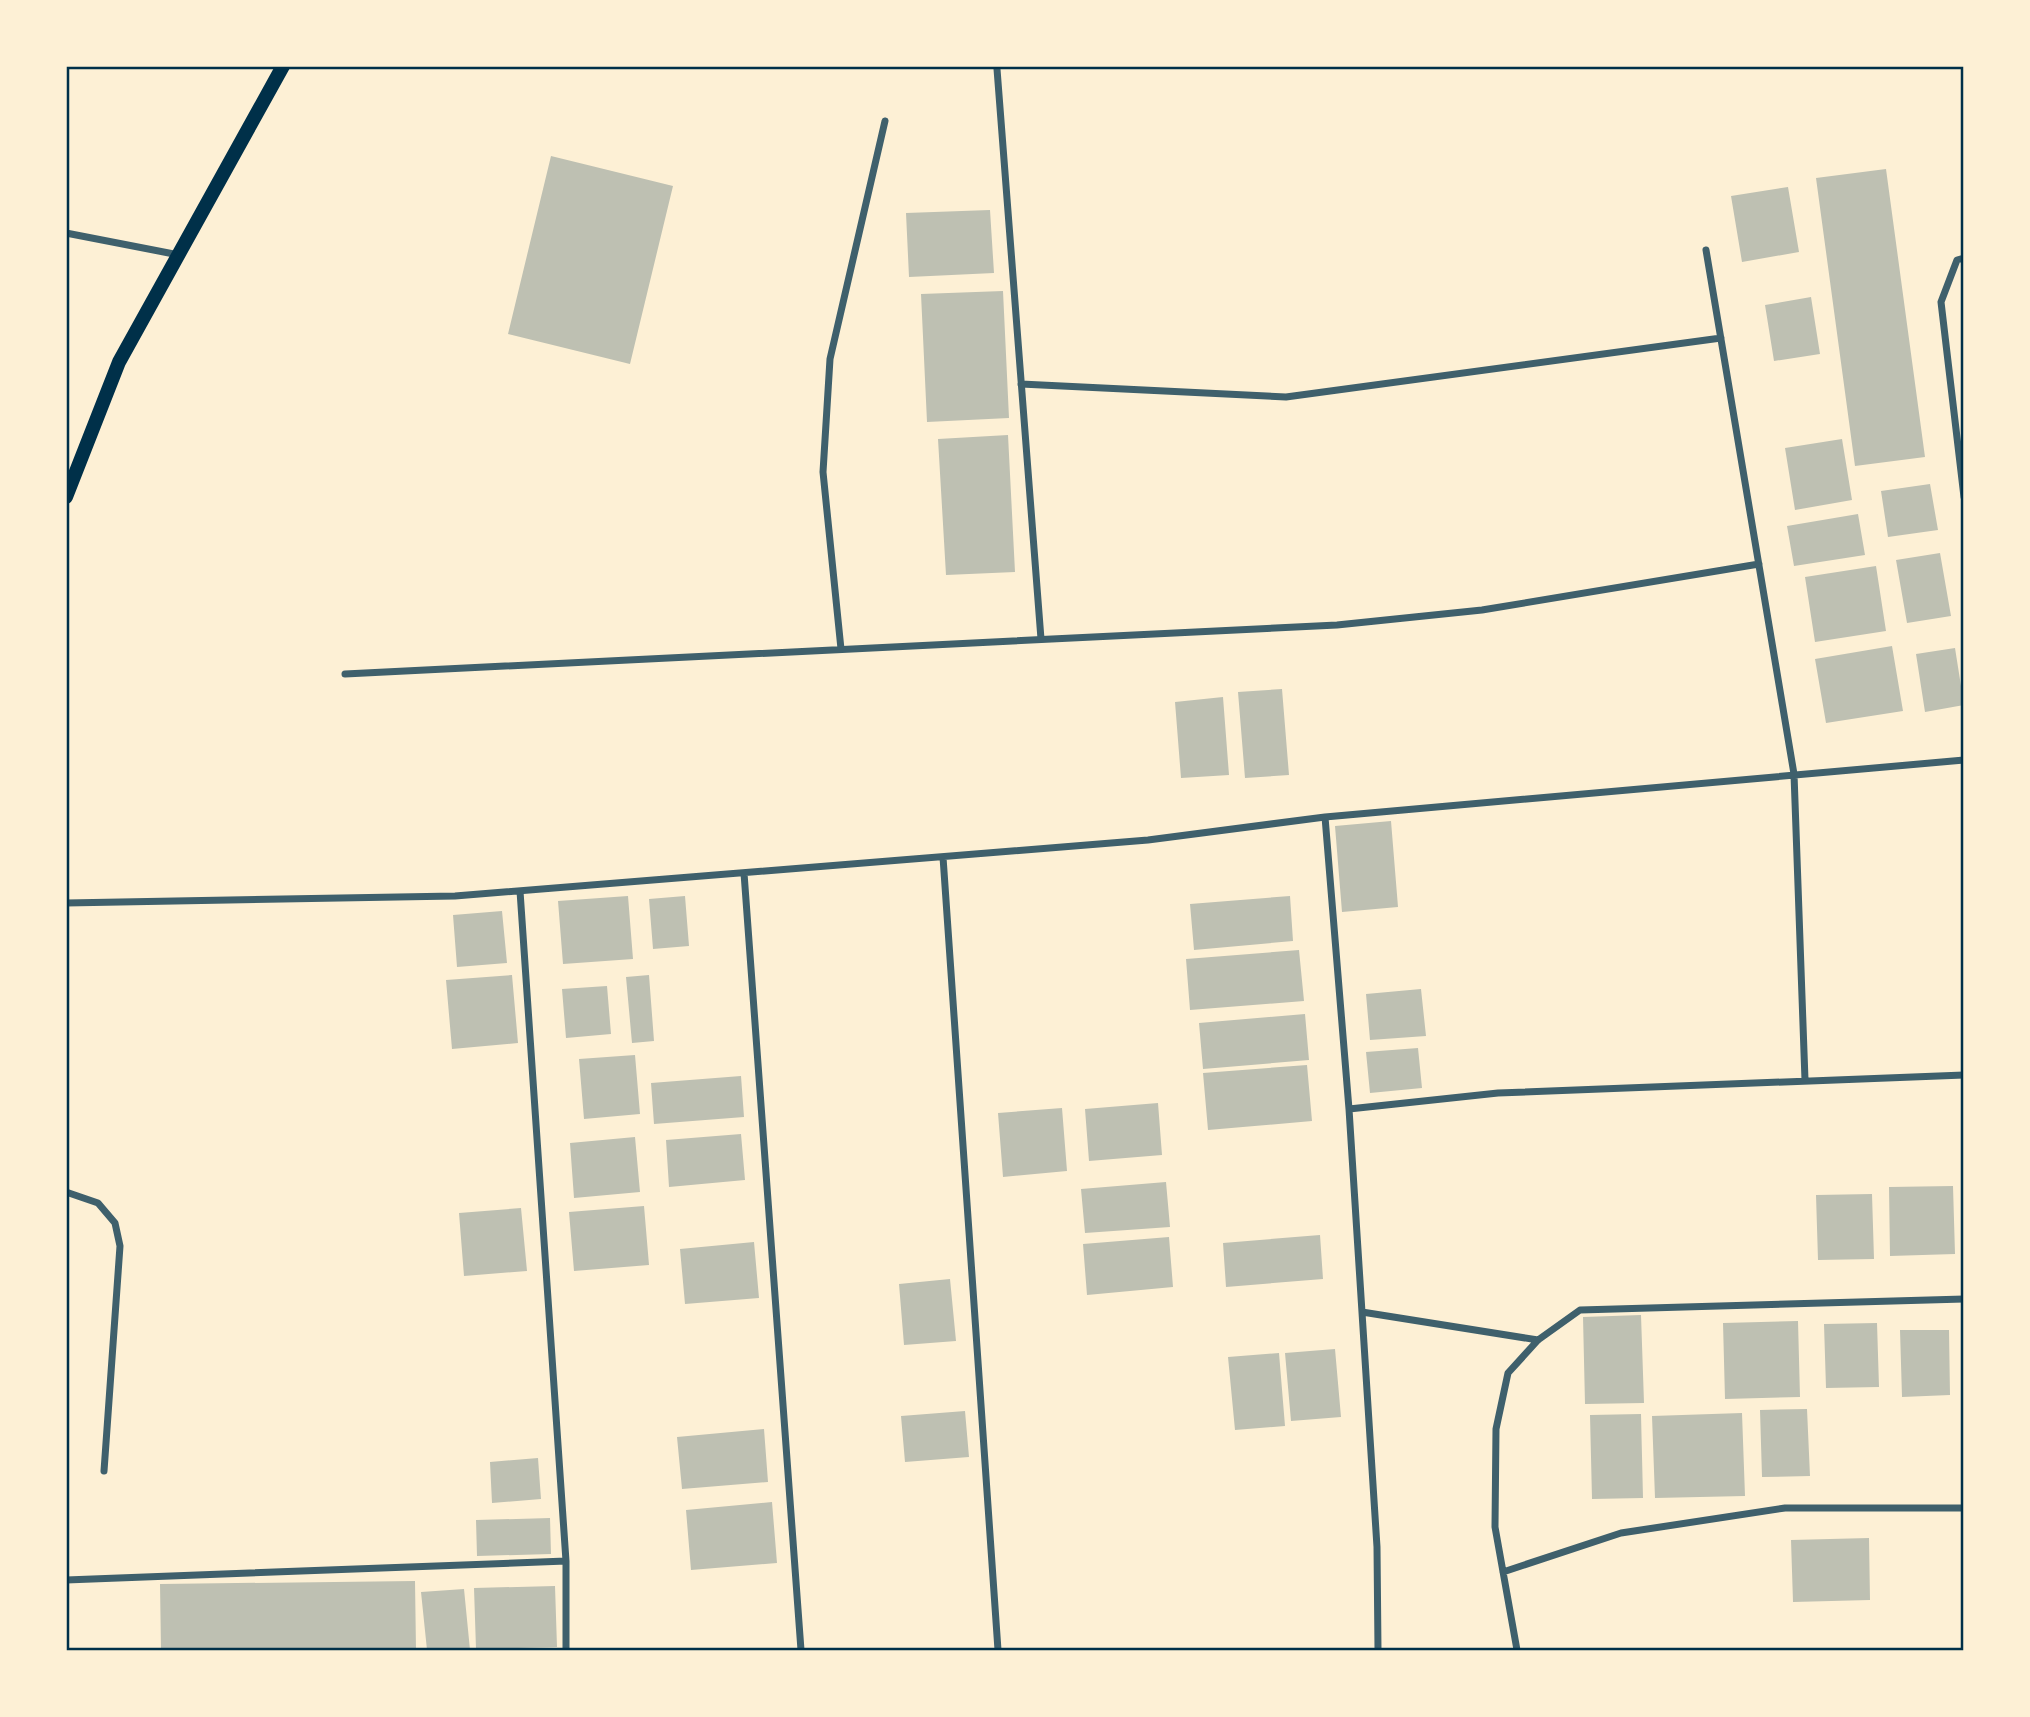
<svg xmlns="http://www.w3.org/2000/svg" width="2030" height="1717" viewBox="0 0 2030 1717" font-family="'Archivo Narrow',sans-serif">
	<style>
		.building { fill: #bec0b2 }
		.lines { fill: none; stroke-linecap: round; stroke-linejoin: round }
		.minor { stroke: #3f606c; stroke-width: 7 }
		.secondary { stroke: #003049; stroke-width: 14 }
		.neatline { fill: none; stroke: #003049; stroke-width: 2.5 }
	</style>
	<rect width="100%" height="100%" fill="#fdf0d5"/>
	<path class="building" d="M551 156 673 186 630 364 508 334Z
		M1886 169 1925 457 1855 466 1816 178Z
		M1788 187 1799 252 1742 262 1731 196Z
		M990 210 994 273 909 277 906 213Z
		M1003 291 1009 418 927 422 921 294Z
		M1811 297 1820 354 1774 361 1765 305Z
		M1008 435 1015 572 946 575 938 439Z
		M1842 439 1852 500 1795 510 1785 448Z
		M1930 484 1938 530 1888 537 1881 491Z
		M1858 514 1865 555 1794 566 1787 526Z
		M1940 553 1951 616 1907 623 1896 560Z
		M1876 566 1886 631 1815 642 1805 577Z
		M1892 646 1903 711 1826 723 1815 659Z
		M1955 648 1964 705 1925 712 1916 654Z
		M1282 689 1289 775 1245 778 1238 692Z
		M1223 697 1229 775 1181 778 1175 702Z
		M1391 821 1398 907 1342 912 1335 826Z
		M628 896 633 959 563 964 558 901Z
		M685 896 689 946 653 949 649 899Z
		M1290 896 1293 941 1194 950 1190 904Z
		M502 911 507 963 457 967 453 915Z
		M1299 950 1304 1001 1190 1010 1186 959Z
		M512 975 518 1043 452 1049 446 980Z
		M649 975 654 1041 632 1043 626 977Z
		M607 986 611 1034 566 1038 562 989Z
		M1421 989 1426 1036 1370 1040 1366 994Z
		M1305 1014 1309 1060 1203 1069 1199 1023Z
		M1418 1048 1422 1088 1370 1093 1366 1052Z
		M635 1055 640 1114 584 1119 579 1059Z
		M1307 1065 1312 1121 1208 1130 1203 1073Z
		M741 1076 744 1117 654 1124 651 1083Z
		M1158 1103 1162 1155 1089 1161 1085 1109Z
		M1062 1108 1067 1171 1003 1177 998 1113Z
		M741 1134 745 1180 669 1187 666 1140Z
		M635 1137 640 1192 574 1198 570 1143Z
		M1166 1182 1170 1227 1085 1233 1081 1189Z
		M1953 1186 1955 1254 1890 1256 1889 1187Z
		M1872 1194 1874 1259 1818 1260 1816 1195Z
		M644 1206 649 1265 574 1271 569 1212Z
		M521 1208 527 1271 464 1276 459 1213Z
		M1320 1235 1323 1279 1226 1287 1223 1243Z
		M1169 1237 1173 1287 1087 1295 1083 1244Z
		M754 1242 759 1298 685 1304 680 1249Z
		M950 1279 956 1341 904 1345 899 1284Z
		M1641 1315 1644 1403 1585 1404 1583 1317Z
		M1798 1321 1800 1397 1725 1399 1723 1323Z
		M1877 1323 1879 1387 1826 1388 1824 1324Z
		M1900 1330H1949L1950 1395 1902 1397Z
		M1335 1349 1341 1417 1291 1421 1285 1353Z
		M1279 1353 1285 1426 1235 1430 1228 1357Z
		M1807 1409 1810 1476 1762 1477 1760 1410Z
		M965 1411 969 1457 905 1462 901 1416Z
		M1742 1413 1745 1496 1655 1498 1652 1416Z
		M1641 1414 1643 1498 1592 1499 1590 1415Z
		M764 1429 768 1482 682 1489 677 1437Z
		M538 1458 541 1499 492 1503 490 1462Z
		M772 1502 777 1563 691 1570 686 1510Z
		M550 1518 551 1554 477 1556 476 1520Z
		M1869 1538 1870 1600 1793 1602 1791 1540Z
		M415 1581 416 1650H161L160 1584Z
		M555 1586 557 1647 476 1649 474 1588Z
		M464 1589 470 1650H427L421 1592Z"/>
	<g class="lines">
		<path class="minor" d="M997 69 1041 639
			M66 233 179 255
			M1706 250 1794 774 1805 1080
			M1964 258 1957 260 1941 302 1964 497
			M1021 384 1286 397 1721 338
			M841 649 823 472 830 359 885 121
			M345 674 1337 625 1482 610 1759 564
			M1325 817 1349 1109 1377 1547 1378 1650
			M943 857 998 1650
			M744 873 801 1650
			M520 891 566 1561V1650
			M66 903 455 896 1148 840 1325 817 1964 760
			M1349 1109 1498 1093 1964 1075
			M66 1192 98 1203 115 1223 120 1246 104 1471
			M1362 1312 1538 1340
			M1503 1572 1621 1533 1785 1508H1964
			M66 1580 566 1561
			M1517 1650 1495 1527 1496 1429 1508 1373 1538 1340 1580 1310 1964 1299"/>
		<path class="secondary" d="M66 497 119 362 283 66"/>
	</g>
	<rect width="2030" height="1717" fill="none" stroke="#fdf0d5" stroke-width="136"/>
	<rect x="68" y="68" width="1894" height="1581" class="neatline"/>
</svg>
